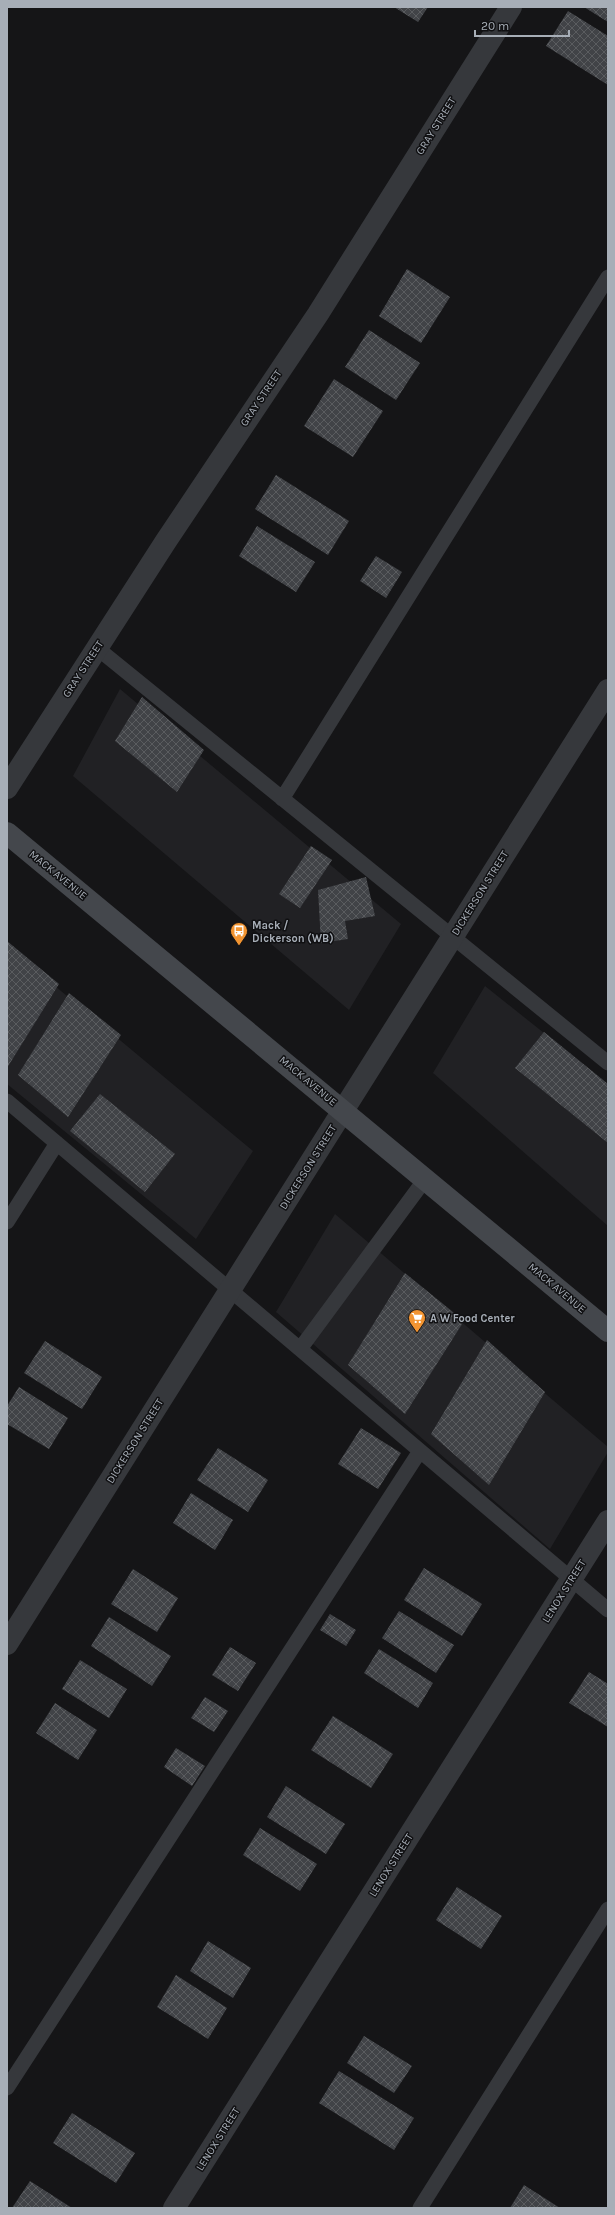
<svg xmlns="http://www.w3.org/2000/svg" width="615" height="2215" viewBox="0 0 615 2215" font-family="Karla,sans-serif">
	<style>
		.built { fill: #212124 }
		.building { fill: url(#building-cross-hatch) }
		.lines { fill: none; stroke-linecap: round; stroke-linejoin: round }
		.service { stroke: #36383c; stroke-width: 15 }
		.minor { stroke: #36383c; stroke-width: 22 }
		.secondary { stroke: #44474c; stroke-width: 22 }
		.labels { text-anchor: middle; dominant-baseline: central; stroke-width: 3; stroke-linejoin: round; paint-order: stroke }
		.street-label { font-size: 11px; fill: #a7aeb7; stroke: #101012 }
		.poi-label { font-size: 11px; font-weight: bold; fill: #a7aeb7; stroke: #101012; text-anchor: start }
	</style>
	<defs>
		<pattern id="building-cross-hatch" width="8" height="8" patternUnits="userSpaceOnUse"><rect width="8" height="8" fill="#414347"/><path d="M0 0l8 8M0 8l8-8" fill="none" stroke="#5a5c5f"/></pattern>
	</defs>
	<rect width="100%" height="100%" fill="#151517"/>
	<path class="built" d="M120 689 401 924 349 1010 73 776Z
		M7 946 253 1151 196 1239 7 1084Z
		M485 986 608 1084V1226L433 1073Z
		M335 1214 608 1447V1452L550 1549 276 1312Z"/>
	<path class="building" d="M394 7H428L418 22Z
		M584 7H608V22Z
		M568 11 608 36V85L546 46Z
		M407 269 450 297 421 343 379 316Z
		M369 330 420 363 396 400 345 367Z
		M334 379 383 411 353 457 304 426Z
		M276 475 349 521 328 555 255 509Z
		M257 526 315 562 296 592 239 556Z
		M376 556 402 572 386 598 360 581Z
		M142 697 204 750 177 792 115 741Z
		M311 846 332 860 300 908 279 894Z
		M366 877 375 916 345 921 348 939 321 943 318 890Z
		M7 941 59 984 7 1068Z
		M69 993 121 1035 68 1117 18 1075Z
		M544 1032 608 1084V1143L515 1068Z
		M100 1094 175 1154 145 1192 70 1131Z
		M405 1273 464 1321 405 1414 348 1365Z
		M487 1340 545 1392 489 1485 431 1434Z
		M45 1341 102 1377 82 1409 24 1373Z
		M19 1387 68 1418 49 1449 7 1424V1406Z
		M361 1428 401 1453 378 1489 338 1464Z
		M218 1448 268 1480 248 1512 197 1480Z
		M191 1493 233 1520 215 1550 173 1523Z
		M424 1568 482 1604 462 1636 404 1600Z
		M133 1569 178 1598 157 1632 111 1604Z
		M399 1611 454 1645 436 1673 382 1638Z
		M330 1614 356 1630 346 1646 320 1630Z
		M109 1617 171 1656 152 1686 91 1646Z
		M230 1647 256 1663 238 1691 212 1675Z
		M379 1649 433 1683 418 1708 364 1673Z
		M80 1660 127 1689 109 1718 62 1689Z
		M589 1672 608 1684V1727L569 1703Z
		M205 1697 228 1711 214 1732 191 1718Z
		M55 1703 97 1730 78 1760 36 1733Z
		M333 1716 393 1754 371 1788 311 1750Z
		M176 1748 205 1766 192 1786 164 1767Z
		M286 1786 345 1824 326 1854 267 1817Z
		M260 1828 317 1864 300 1891 243 1855Z
		M457 1887 502 1916 481 1949 436 1920Z
		M208 1941 251 1968 233 1998 190 1971Z
		M176 1975 227 2008 208 2039 157 2007Z
		M364 2036 412 2066 394 2093 347 2063Z
		M339 2071 414 2118 394 2150 319 2103Z
		M72 2113 135 2153 116 2183 53 2143Z
		M30 2181 72 2208H12Z
		M524 2185 560 2208H510Z"/>
	<g class="lines">
		<path class="service" d="M97 648 608 1063
			M282 799 608 277
			M7 1101 608 1610
			M7 1222 57 1143
			M300 1349 426 1178
			M7 2088 420 1451
			M420 2208 608 1909"/>
		<path class="minor" d="M7 788 166 541 318 314 511 7
			M7 1644 608 690
			M174 2208 608 1521"/>
		<path class="secondary" d="M7 833 608 1331"/>
	</g>
	<defs>
		<symbol id="bus-pin" viewBox="-11 -11 22 30"><path d="M0 17L-7.5 6A9.5 9.5 0 1 1 7.5 6Z" fill="#f29431" stroke="#101012"/><path d="M-5-6H5V4H4V6H2V4H-2V6H-4V4H-5ZM-3.5-4V0h7V-4ZM-3.5 1.2v1.5H-2V1.2ZM2 1.2v1.5H3.5V1.2Z" fill="#fff"/></symbol>
		<symbol id="supermarket-pin" viewBox="-11 -11 22 30"><path d="M0 17L-7.5 6A9.5 9.5 0 1 1 7.5 6Z" fill="#f29431" stroke="#101012"/><path d="M-6-5.5h2.5l.6 2H6L4.5 2H-2.5L-4.4-4H-6ZM-1.5 3.2a1.3 1.3 0 1 0 .1 0ZM3 3.2a1.3 1.3 0 1 0 .1 0Z" fill="#fff"/></symbol>
	</defs>
	<g fill-rule="evenodd">
		<use href="#bus-pin" x="229" y="921" width="20" height="27"/>
		<use href="#supermarket-pin" x="407" y="1308" width="20" height="27"/>
	</g>
	<g class="labels">
		<g class="street-label">
			<text transform="translate(436 126) rotate(-58)">GRAY STREET</text>
			<text transform="translate(261 398) rotate(-56)">GRAY STREET</text>
			<text transform="translate(83 669) rotate(-57)">GRAY STREET</text>
			<text transform="translate(58 875) rotate(39)">MACK AVENUE</text>
			<text transform="translate(480 893) rotate(-58)">DICKERSON STREET</text>
			<text transform="translate(308 1081) rotate(40)">MACK AVENUE</text>
			<text transform="translate(308 1167) rotate(-58)">DICKERSON STREET</text>
			<text transform="translate(557 1288) rotate(40)">MACK AVENUE</text>
			<text transform="translate(135 1441) rotate(-58)">DICKERSON STREET</text>
			<text transform="translate(564 1591) rotate(-58)">LENOX STREET</text>
			<text transform="translate(391 1865) rotate(-58)">LENOX STREET</text>
			<text transform="translate(218 2139) rotate(-58)">LENOX STREET</text>
		</g>
		<g class="poi-label">
			<text x="252" y="925">Mack /<tspan x="252" dy="13">Dickerson (WB)</tspan></text>
			<text x="430" y="1318">A W Food Center</text>
		</g>
	</g>
	<rect width="615" height="2215" fill="none" stroke="#a7aeb7" stroke-width="16"/>
	<path d="M475 30v6h94v-6" fill="none" stroke="#a7aeb7" stroke-width="2"/>
	<text x="481" y="30" font-size="12" fill="#a7aeb7" stroke="#101012" stroke-width="3" paint-order="stroke">20 m</text>
</svg>
